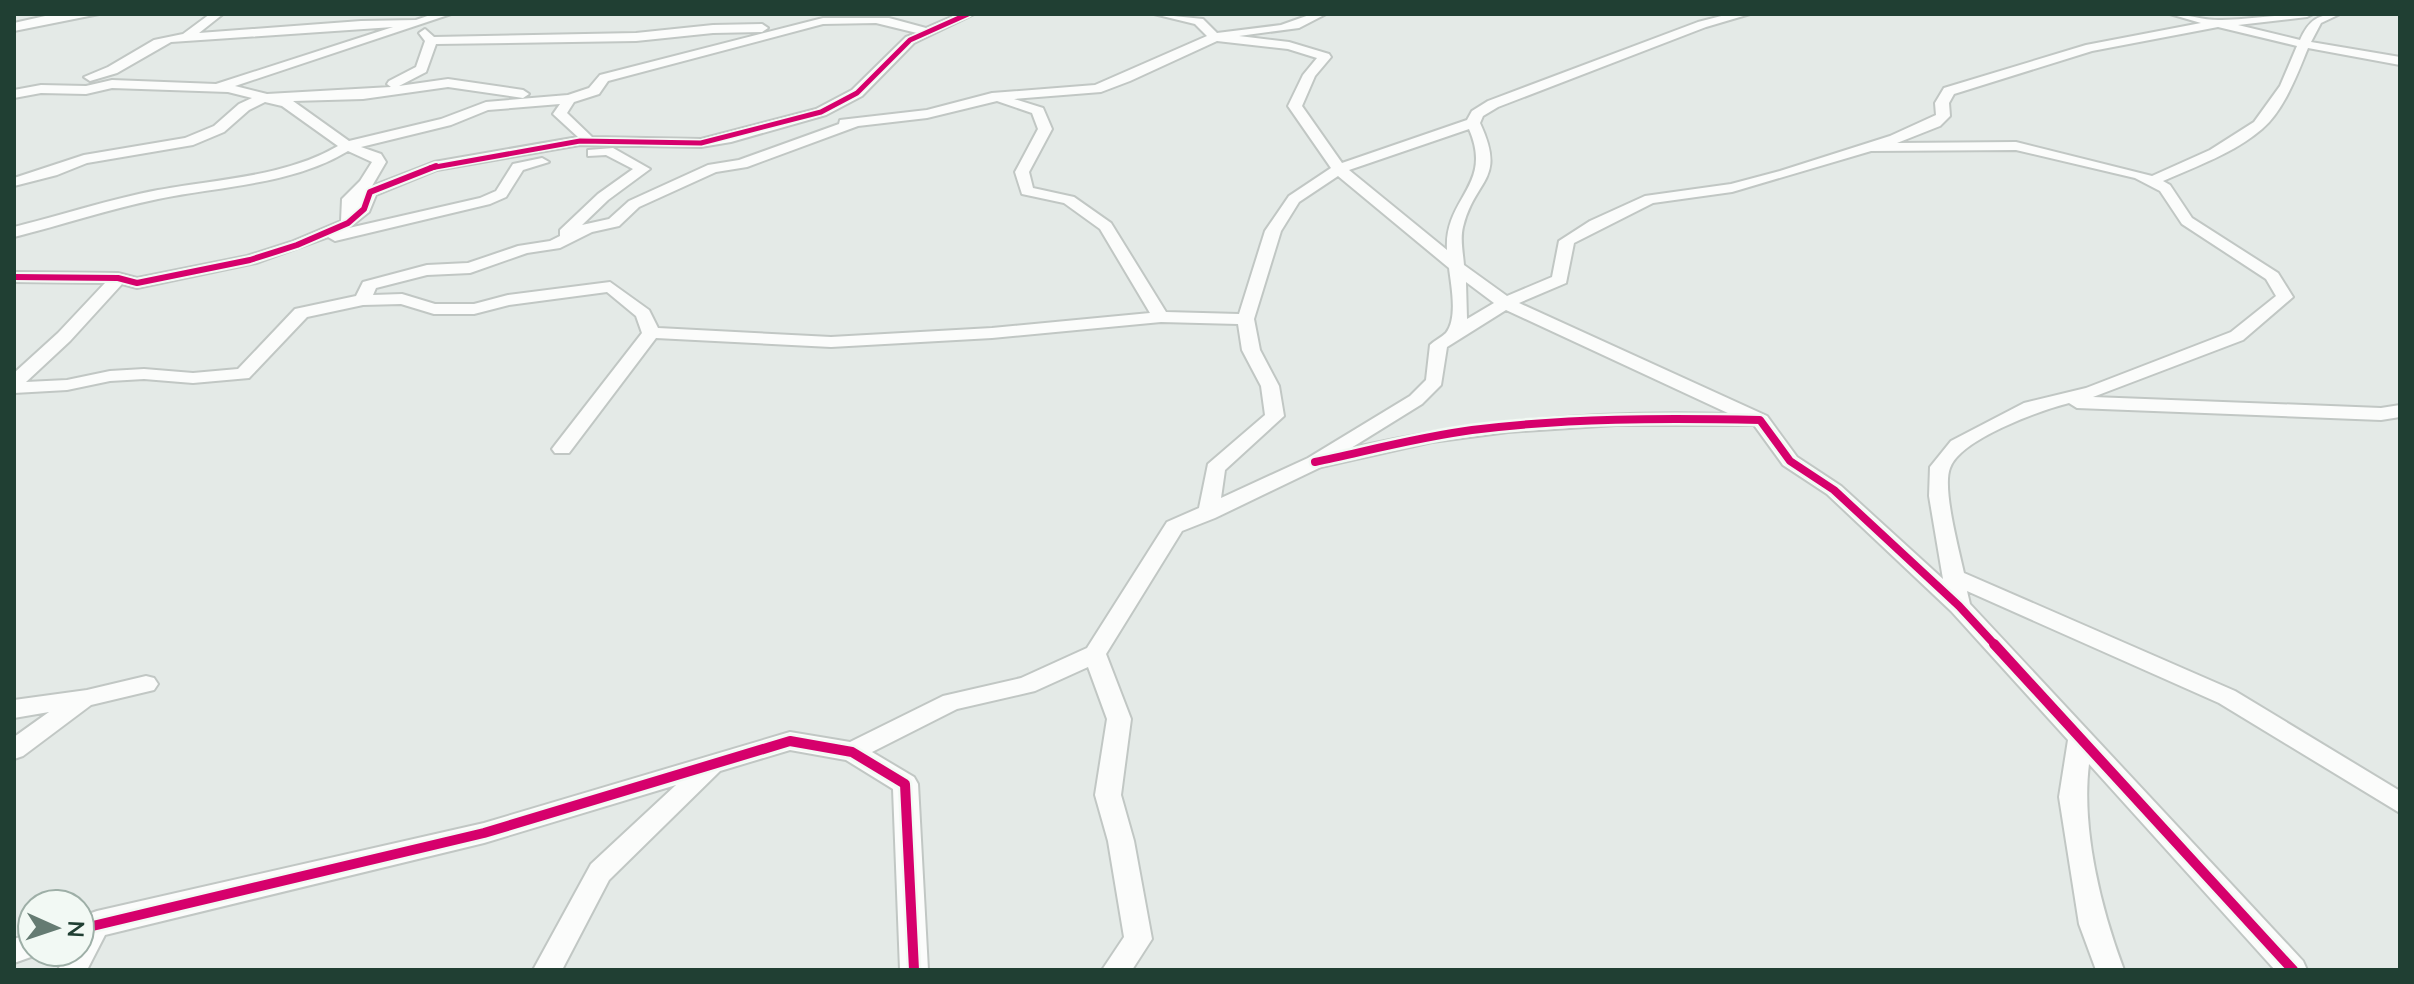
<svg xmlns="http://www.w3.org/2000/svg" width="2414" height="984" viewBox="0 0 2414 984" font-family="Lato,sans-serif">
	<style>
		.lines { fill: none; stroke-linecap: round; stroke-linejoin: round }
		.street-casing { stroke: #c1c7c4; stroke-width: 4 }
		.street { fill: #fbfcfb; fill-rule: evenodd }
		.cycleway-far3-casing { stroke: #f2f9f4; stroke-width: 8 }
		.cycleway-far2-casing { stroke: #f2f9f4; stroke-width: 10 }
		.cycleway-far1-casing { stroke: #f2f9f4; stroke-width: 13 }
		.cycleway-casing { stroke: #f2f9f4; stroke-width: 15 }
		.cycleway-far3 { stroke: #d6006c; stroke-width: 5 }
		.cycleway-far2 { stroke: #d6006c; stroke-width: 6 }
		.cycleway-far1 { stroke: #d6006c; stroke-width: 8 }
		.cycleway { stroke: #d6006c; stroke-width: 10 }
	</style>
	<rect width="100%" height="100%" fill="#e4eae7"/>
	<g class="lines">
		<defs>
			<path id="street" d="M54 14H99L14 31V23Z
				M210 14H223L199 33 361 21 416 20 433 14H451L235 86 267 94 391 87 387 84 389 81 416 67 425 41 419 33 425 29 434 37 636 33 713 25 762 24 768 28 762 32 713 33 636 41 436 44 426 72 399 86 448 79 523 90 529 94 523 98 448 87 363 99 293 101 349 141 441 119 486 102 568 95 589 88 600 75 823 18H889L926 28 958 14H974L914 43 862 96 826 115 731 142 701 147 580 145 437 170 376 195 369 212 349 228 480 198 496 191 513 164 542 158 549 162 523 170 506 197 490 204 335 241 328 237 256 263 137 288 122 284 70 341 26 382 67 380 110 371 144 369 193 373 238 369 295 309 356 296 363 282 427 265 468 263 518 246 550 241 560 236V230L598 194 633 169 606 155 588 156V150L613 148 650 169 608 200 582 225 609 219 629 201 708 165 739 160 839 124 840 120 927 110 992 93 1095 85 1207 36 1195 24 1154 14 1203 19 1217 33 1281 25 1312 14H1326L1299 28 1239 36 1289 42 1329 54 1331 57 1315 76 1302 106 1342 163 1467 120 1472 111 1488 101 1698 22 1729 14H1750L1706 27 1498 107 1483 116 1480 123C1507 181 1475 178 1463 227 1460 239 1463 252 1464 265L1507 296 1552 277 1559 241 1590 221 1645 196 1731 184 1780 171 1890 136 1936 115 1935 103 1944 88 2086 45 2201 23 2170 14C2188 14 2205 21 2222 20 2252 19 2282 14 2313 14L2307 17 2238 25 2300 40C2309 20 2318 14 2340 14L2321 23 2311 42 2400 57V65L2308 48C2297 75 2284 110 2262 129 2234 153 2197 166 2163 181L2170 185 2192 218 2278 273 2293 297 2243 340 2093 397 2381 408 2400 405V417L2381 420 2077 408 2069 403C2041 410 1960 439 1950 468 1942 488 1959 550 1964 573L2235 691 2400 791V813L2219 703 1967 591 1970 604 2303 961 2307 970H2275L2089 764C2081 829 2101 909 2124 970H2096L2079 924 2059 797 2068 740 1951 611 1827 494 1783 465 1754 425H1616L1508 432 1432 442 1321 467 1215 518 1182 531 1106 654 1131 719 1121 795 1134 841 1152 939 1132 970H1102L1124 937 1108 841 1095 795 1107 719 1088 667 1035 691 957 709 872 752 914 777 918 784 928 970H900L893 789 846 760 790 750 720 771 609 880 562 970H533L591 864 676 785 484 843 105 935 87 970H58L67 952H80V917L97 911 484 823 790 732 850 742 943 696 1021 678 1087 648 1167 522 1199 508 1208 464 1265 415 1261 386 1242 350 1238 324 1161 322 992 338 831 347 656 338 569 453H555L552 449 555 445 642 333 636 316 607 292 509 305 474 314H434L401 304 363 305 307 317 249 378 193 383 144 379 110 381 67 390 14 393V373L58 333 105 283 14 282V272L118 273 137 278 247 256 291 242 341 221 342 199 360 181 372 162 348 151C292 185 220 186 158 199 109 209 62 225 14 237V227C62 215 110 199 158 190 217 179 285 177 338 146L282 106 265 102 249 110 224 132 193 145 87 163 57 175 14 186V178L84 155 185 138 214 126 239 104 252 98 228 92 112 88 86 94 41 93 14 98V90L41 85 86 86 112 80 216 84 393 27 171 42 117 73 90 81 84 77 108 67 154 40 183 34ZM876 23 917 33 906 37 852 90 816 109 701 139 592 137 567 113 574 102 599 94 608 81 823 24ZM2218 27 2297 46 2280 86 2254 122 2210 150 2152 176 2016 142 1897 143 1940 126 1950 116 1949 103 1954 94 2092 51ZM1217 41 1288 49 1317 58 1303 75 1288 106 1331 168 1289 196 1265 231 1239 314 1166 312 1111 223 1074 197 1033 188 1029 172 1052 129 1043 108 1014 99 1101 92 1130 81ZM997 101 1032 113 1038 129 1015 172 1022 194 1064 203 1100 229 1150 313 992 328 831 337 658 328 649 310 610 282 508 295 474 304H435L402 294 373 295 376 288 427 275 470 273 527 253 560 248 592 232 619 226 639 207 716 172 747 167 858 126 927 118ZM560 104 553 114 578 137 434 162 372 186 386 162 381 154 361 147 451 125 488 110ZM1469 129C1494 186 1444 197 1447 250L1349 170ZM2016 150 2135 178 2160 191 2182 224 2266 279 2276 296 2231 332 2086 388 2024 403 1951 441 1930 467 1929 496 1943 579 1841 486 1797 457 1767 416 1519 303 1566 283 1574 243 1653 203 1732 192 1871 151ZM1338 176 1449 268C1451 285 1458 318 1446 333 1441 338 1435 340 1430 345L1426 380 1410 396 1308 458 1221 498 1225 470 1284 416 1279 386 1260 350 1254 319 1281 231 1299 202ZM1466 282 1494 303 1467 319ZM1506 310 1730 414C1601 410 1476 420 1351 448L1422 404 1441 385 1447 347Z
				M146 676 154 678 158 684 154 690 91 705 23 756 14 759V737L49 712 14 718V700L87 690Z
				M32 933V952L42 953 14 963V939Z"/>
		</defs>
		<use href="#street" class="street-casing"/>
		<use href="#street" class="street"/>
		<defs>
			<path id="cycleway-far3" d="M430 168 580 141 701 143 821 112 857 93 910 40 968 14"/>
			<path id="cycleway-far2" d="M14 277 118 278 137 283 250 260 297 245 348 223 364 209 370 192 436 166"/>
			<path id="cycleway-far1" d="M1315 462C1367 451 1419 437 1472 430 1567 418 1664 418 1760 420L1790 461 1834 490 1959 606 1996 646"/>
			<path id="cycleway" d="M1994 644 2293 970
				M80 929 484 833 790 741 852 752 905 784 914 970"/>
		</defs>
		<use href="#cycleway-far3" class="cycleway-far3-casing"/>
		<use href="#cycleway-far2" class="cycleway-far2-casing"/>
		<use href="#cycleway-far1" class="cycleway-far1-casing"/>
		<use href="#cycleway" class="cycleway-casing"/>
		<use href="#cycleway-far3" class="cycleway-far3"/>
		<use href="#cycleway-far2" class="cycleway-far2"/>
		<use href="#cycleway-far1" class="cycleway-far1"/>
		<use href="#cycleway" class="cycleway"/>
	</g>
	<rect width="2414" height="984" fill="none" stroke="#203f33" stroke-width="32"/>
	<g transform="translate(56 928) rotate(93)"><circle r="38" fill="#f2f9f4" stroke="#9eafa7" stroke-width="2"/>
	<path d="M0-6L14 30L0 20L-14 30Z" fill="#657b72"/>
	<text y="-12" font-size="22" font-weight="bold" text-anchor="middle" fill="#203f33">N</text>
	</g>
</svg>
